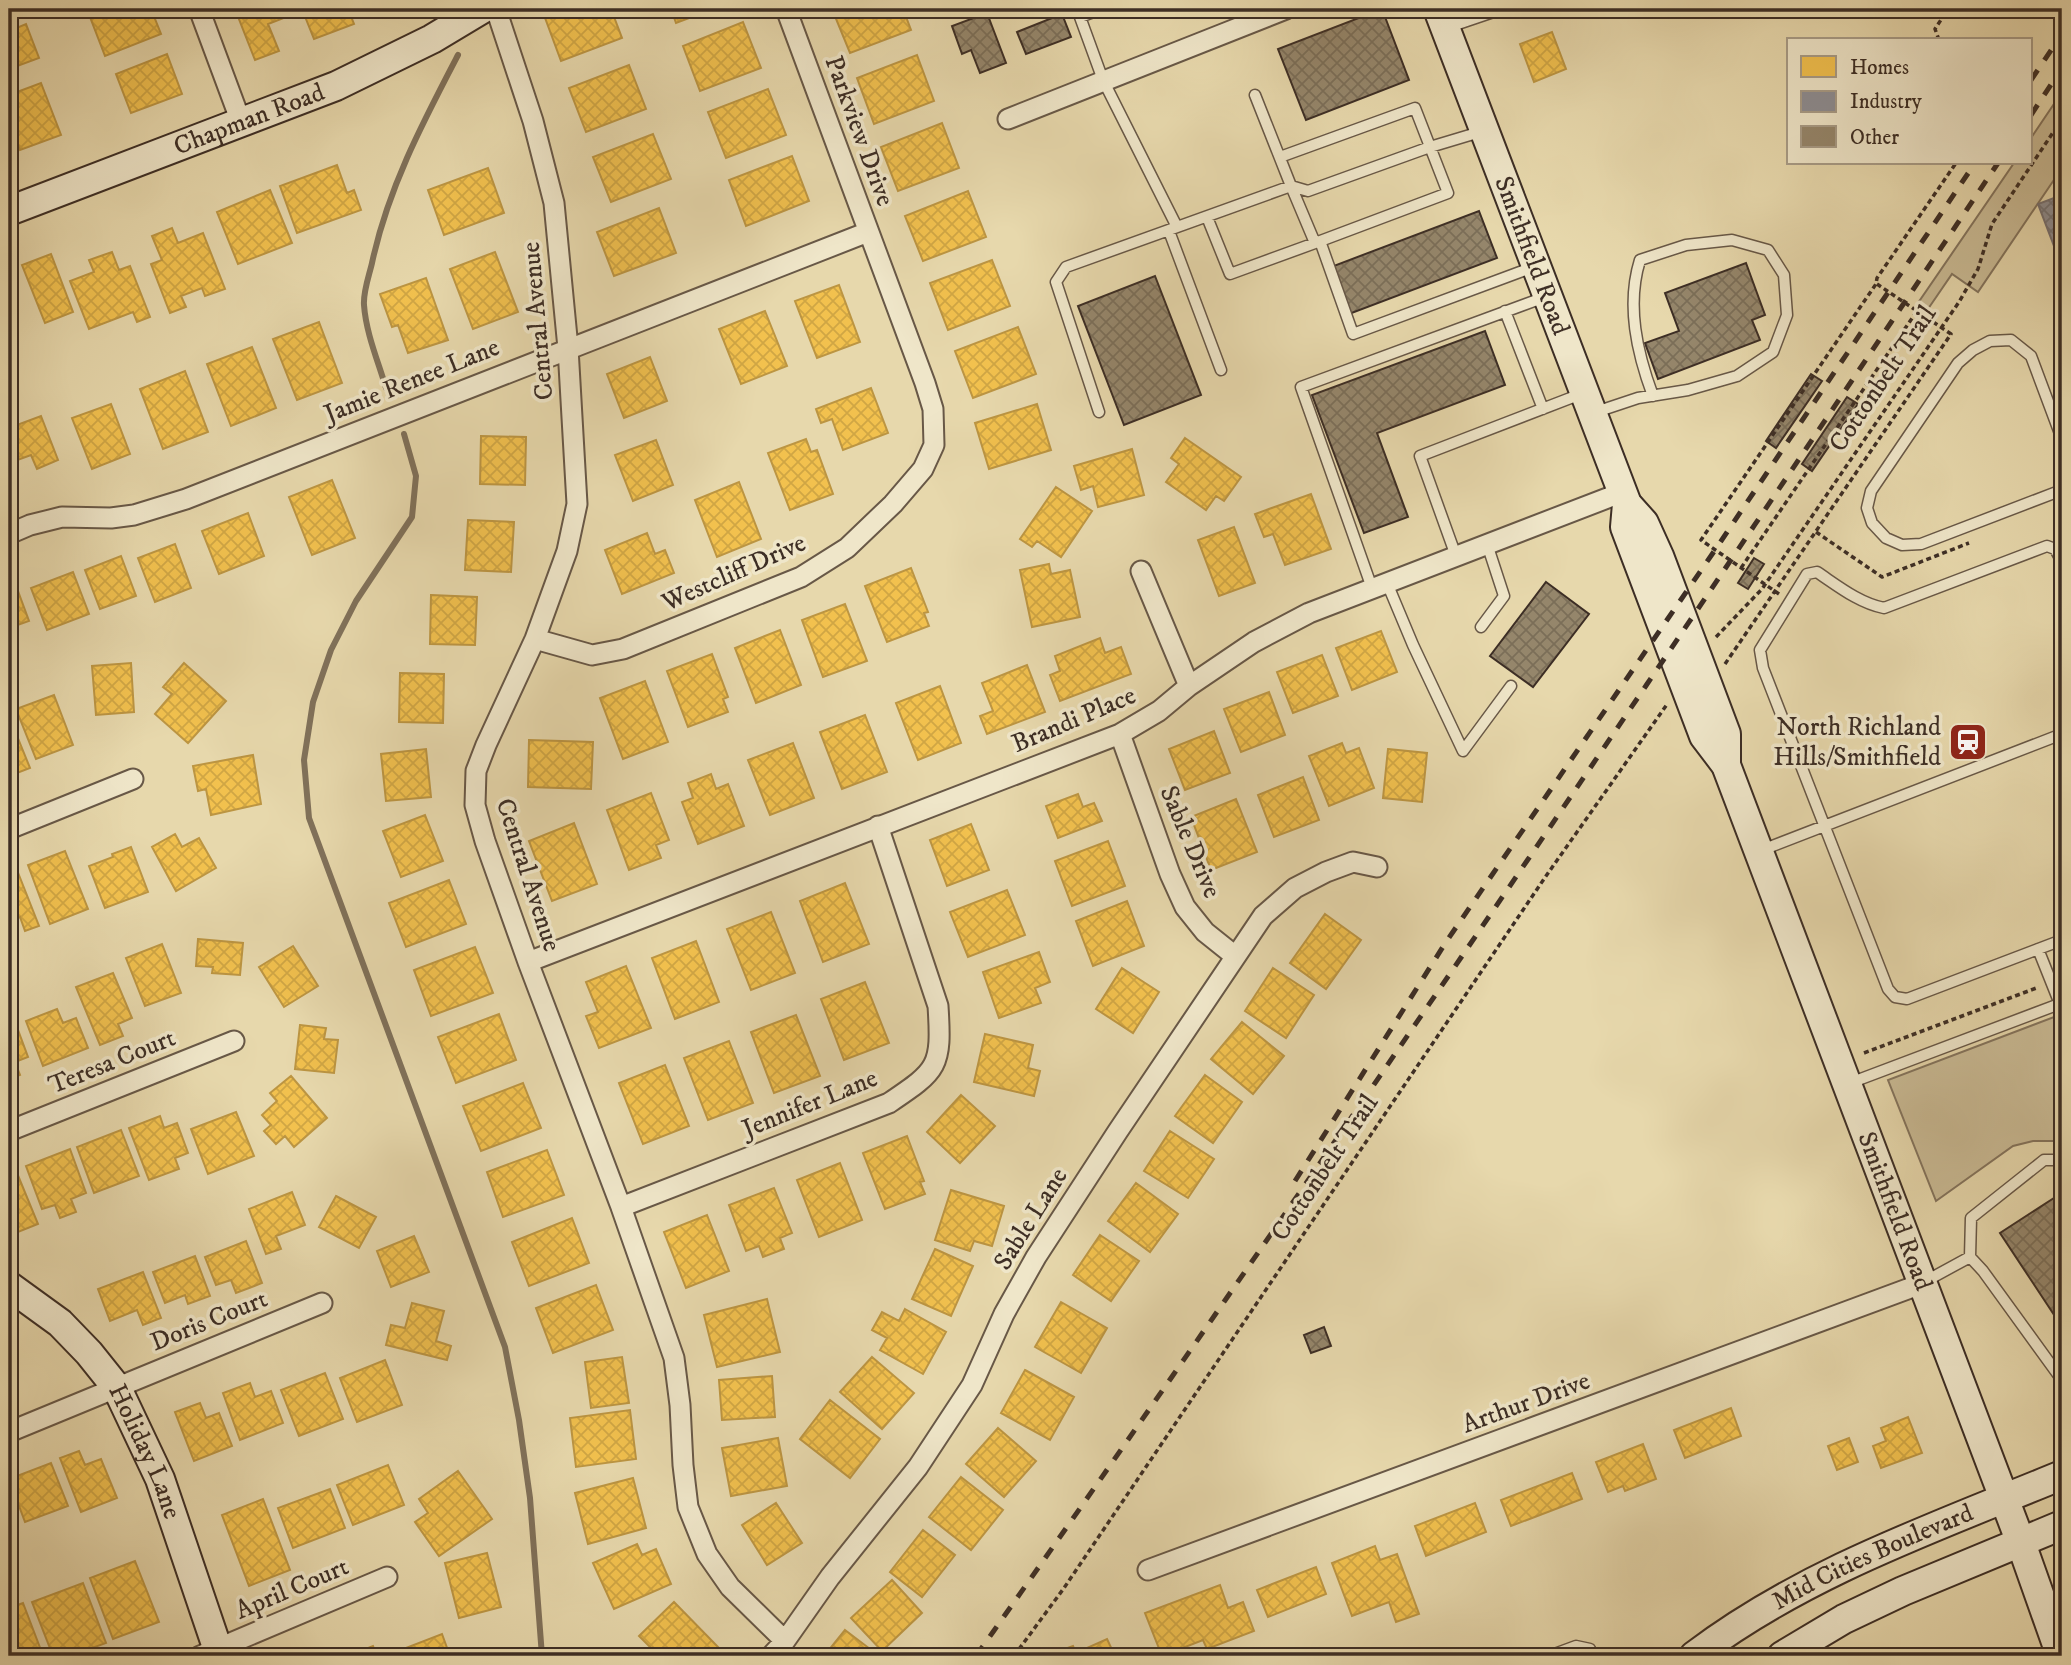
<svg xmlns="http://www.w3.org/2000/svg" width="2071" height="1665" viewBox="0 0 2071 1665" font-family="'IM FELL DW Pica',serif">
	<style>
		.grass { fill: #cabb95; stroke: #84745d; stroke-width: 2 }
		.homes { fill: url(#homes-cross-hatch); stroke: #bc9542; stroke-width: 2 }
		.industry { fill: url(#industry-cross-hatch); stroke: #757071; stroke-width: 2 }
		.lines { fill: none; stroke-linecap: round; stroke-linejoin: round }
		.stream { stroke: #80715a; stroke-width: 6 }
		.building { fill: url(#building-cross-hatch); stroke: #3d2e25; stroke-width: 2 }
		.lane-casing { stroke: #685847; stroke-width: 13 }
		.street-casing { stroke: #685847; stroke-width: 23 }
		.secondary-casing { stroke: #3d2e25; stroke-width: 32 }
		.path { stroke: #3d2e25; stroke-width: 3.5; stroke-dasharray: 5 3.5; stroke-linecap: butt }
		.lane { stroke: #efe6c9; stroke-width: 10 }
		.street { stroke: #efe6c9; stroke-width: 19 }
		.secondary { stroke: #efe6c9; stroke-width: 28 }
		.rail { stroke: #3d2e25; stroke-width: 5; stroke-dasharray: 12 12; stroke-linecap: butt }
		.labels { text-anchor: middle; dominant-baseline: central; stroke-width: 7; stroke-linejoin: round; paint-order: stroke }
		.street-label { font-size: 26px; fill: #3d2e25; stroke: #efe6c9 }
		.poi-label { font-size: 26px; fill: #3d2e25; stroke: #efe6c9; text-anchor: end }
	</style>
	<defs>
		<pattern id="homes-cross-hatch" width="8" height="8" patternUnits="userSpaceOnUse" patternTransform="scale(1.75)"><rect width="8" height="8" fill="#f2c14e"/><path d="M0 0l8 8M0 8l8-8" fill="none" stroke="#d0a644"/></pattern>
		<pattern id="industry-cross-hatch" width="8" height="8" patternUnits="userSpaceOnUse" patternTransform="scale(1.75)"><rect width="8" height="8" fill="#8d8d92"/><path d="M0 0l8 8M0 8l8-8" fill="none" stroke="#747477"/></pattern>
		<pattern id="building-cross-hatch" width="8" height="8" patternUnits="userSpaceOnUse" patternTransform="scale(1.75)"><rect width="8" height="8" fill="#95866b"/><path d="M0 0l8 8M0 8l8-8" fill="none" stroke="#7b6e58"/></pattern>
	</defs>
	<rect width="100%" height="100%" fill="#e7d8ac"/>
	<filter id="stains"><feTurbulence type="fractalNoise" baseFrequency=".00286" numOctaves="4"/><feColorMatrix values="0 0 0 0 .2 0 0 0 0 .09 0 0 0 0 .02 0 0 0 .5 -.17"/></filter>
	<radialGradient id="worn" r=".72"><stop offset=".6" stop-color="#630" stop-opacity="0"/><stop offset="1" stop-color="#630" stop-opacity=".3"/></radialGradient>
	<path class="grass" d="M2062 92V168L1978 292 1952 274 1928 309 1918 303 2014 163H2031V138Z
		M2062 1014V1141H2033L2013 1146 1936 1201 1888 1080Z"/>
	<path class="homes" d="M110 9H151L161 34 105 56 90 17Z
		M235 9H287L289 16 268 24 279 51 255 60Z
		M302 9H348L354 24 314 39Z
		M561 9H611L622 38 561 61 544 15Z
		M671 9H713L676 23Z
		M832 9H903L911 30 850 53Z
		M9 22 12 30 26 24 39 58 9 69Z
		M743 22 761 68 700 91 683 46Z
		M1552 32 1566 69 1534 82 1520 44Z
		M167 54 182 94 131 113 116 74Z
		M917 55 934 101 874 124 857 78Z
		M629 65 646 109 586 132 569 88Z
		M41 83 61 135 20 150 9 122V95Z
		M768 89 786 135 726 158 708 112Z
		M942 123 959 168 898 191 881 147Z
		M653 134 671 179 611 202 593 157Z
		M792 156 809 201 746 226 729 180Z
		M337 165 347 193 354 190 361 210 297 233 280 186Z
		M488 168 504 213 444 235 428 190Z
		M270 190 292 243 238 264 217 212Z
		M968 191 986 237 923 261 905 216Z
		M659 208 676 253 614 276 597 232Z
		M172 228 178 243 203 233 225 289 205 296 202 288 181 296 186 307 170 313 151 264 162 260 152 236Z
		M112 252 119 270 130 266 150 317 137 322 133 312 89 329 70 281 94 272 89 260Z
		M495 252 518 312 473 329 450 269Z
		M51 254 73 312 45 323 22 265Z
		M992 260 1010 306 948 330 930 283Z
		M426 278 448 340 408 353 398 325 392 327 380 294Z
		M839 285 860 342 817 358 795 301Z
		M765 311 787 366 741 384 719 329Z
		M319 322 342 383 297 400 273 339Z
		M1018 327 1036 374 973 398 955 351Z
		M252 347 276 408 231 426 207 364Z
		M650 357 667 401 624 418 607 374Z
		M185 371 208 432 163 449 140 389Z
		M871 388 888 433 843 450 832 419 821 423 816 409Z
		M111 404 130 454 92 469 72 418Z
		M1037 404 1051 450 989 469 975 423Z
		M41 416 58 460 37 469 31 455 9 463V428Z
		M481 436 526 437 525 485 480 484Z
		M1185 438 1241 477 1224 501 1216 496 1206 510 1166 482 1179 464 1171 458Z
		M806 439 811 452 817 450 833 494 790 510 768 453Z
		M656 440 673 485 633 501 615 455Z
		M1132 449 1144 495 1098 507 1093 486 1081 490 1074 466Z
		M332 480 355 538 312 555 289 497Z
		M739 482 761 539 717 557 695 500Z
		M1056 487 1092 511 1061 557 1037 541 1032 547 1020 539Z
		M1311 494 1331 549 1285 565 1273 534 1264 537 1255 514Z
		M248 513 264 556 219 574 202 531Z
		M468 520 514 522 511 572 465 570Z
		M1234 527 1255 583 1219 596 1198 540Z
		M647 533 655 554 665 550 674 573 622 594 605 550Z
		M175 544 191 588 155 602 138 558Z
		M121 556 136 596 100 609 85 570Z
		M1049 564 1051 574 1070 570 1080 617 1032 627 1020 570Z
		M911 568 928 612 924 613 929 626 887 642 865 586Z
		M11 572 29 621 9 628V573Z
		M73 572 89 614 47 630 31 588Z
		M431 595 477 597 475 645 430 644Z
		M845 604 867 661 823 677 802 620Z
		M780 630 801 685 756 703 735 648Z
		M1381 631 1397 672 1352 690 1336 648Z
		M1100 638 1105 653 1121 647 1131 674 1060 701 1050 675 1060 671 1055 656Z
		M712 654 728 697 723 699 728 712 688 727 667 671Z
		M1322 655 1338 696 1293 713 1277 672Z
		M131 663 134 712 96 715 92 666Z
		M184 663 226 701 188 743 155 714 172 694 163 687Z
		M1027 665 1045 712 987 734 980 716 993 711 982 683Z
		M400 673 444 674 443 723 399 722Z
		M645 681 668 742 623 759 600 698Z
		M940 686 961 743 918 760 896 703Z
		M1269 692 1285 735 1241 752 1224 709Z
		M54 695 73 745 36 759 16 709Z
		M865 715 887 772 842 789 820 732Z
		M11 721 30 768 9 776V722Z
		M1214 731 1230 773 1185 790 1169 749Z
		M529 740 593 742 591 789 528 787Z
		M793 743 814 798 770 815 748 760Z
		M1342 743 1346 753 1359 748 1374 788 1329 806 1309 756Z
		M426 749 431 797 386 801 381 754Z
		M1388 749 1427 753 1422 802 1383 798Z
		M253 755 261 804 211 815 206 789 198 791 193 766Z
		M711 774 716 789 728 784 744 826 698 844 682 802 693 798 688 783Z
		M1303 777 1319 820 1274 837 1258 795Z
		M651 793 669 840 656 845 661 858 629 870 607 810Z
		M1078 794 1083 807 1094 803 1102 821 1058 838 1046 806Z
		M1236 799 1257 852 1211 870 1191 817Z
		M425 815 443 861 401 877 383 831Z
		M574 823 597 884 552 901 529 841Z
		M971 824 989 870 947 886 930 840Z
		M175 834 182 847 199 838 216 868 176 891 152 847Z
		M1108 841 1125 886 1072 906 1055 861Z
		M131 847 148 892 105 908 89 866 113 857 112 854Z
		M65 851 88 909 50 924 28 865Z
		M17 870 39 926 25 931 20 917 9 921V873Z
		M449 880 466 924 406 947 389 903Z
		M845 883 869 944 823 962 800 901Z
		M1007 890 1025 935 968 957 950 912Z
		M1127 901 1144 946 1093 966 1076 921Z
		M771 912 795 973 751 990 727 929Z
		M1325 914 1361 940 1326 989 1290 963Z
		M198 939 243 943 240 975 212 973 213 967 196 966Z
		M696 941 719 1002 675 1019 652 958Z
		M162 944 181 993 145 1006 126 958Z
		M293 946 318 986 284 1007 259 967Z
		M475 947 493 993 431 1016 414 970Z
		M1039 952 1050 982 1035 988 1041 1003 999 1018 983 972Z
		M626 966 651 1028 599 1048 586 1016 598 1012 586 982Z
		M1122 968 1159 992 1133 1033 1096 1009Z
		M1273 968 1314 995 1286 1038 1245 1011Z
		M113 973 132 1018 118 1024 123 1036 100 1045 76 987Z
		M865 982 889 1043 844 1060 821 999Z
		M57 1009 63 1023 76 1018 88 1048 43 1066 26 1021Z
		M11 1011 28 1057 15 1062 20 1075 9 1079V1012Z
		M499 1014 516 1060 456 1083 438 1037Z
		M796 1015 820 1076 774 1093 751 1032Z
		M1242 1022 1284 1056 1253 1094 1211 1059Z
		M300 1025 326 1028 324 1039 338 1040 334 1073 295 1069Z
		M985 1034 1033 1045 1028 1068 1040 1071 1034 1096 974 1082Z
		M729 1041 753 1103 708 1120 684 1058Z
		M665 1065 689 1126 643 1144 619 1083Z
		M1205 1075 1242 1102 1213 1143 1175 1116Z
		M291 1076 327 1118 294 1147 285 1136 276 1144 264 1131 271 1125 262 1115 277 1101 270 1093Z
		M523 1083 541 1128 481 1151 463 1106Z
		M961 1095 995 1126 960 1163 927 1132Z
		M236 1112 254 1156 208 1174 191 1129Z
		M160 1116 164 1128 177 1123 188 1153 175 1158 179 1169 149 1180 129 1128Z
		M121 1130 139 1176 94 1193 77 1147Z
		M1170 1131 1214 1159 1188 1198 1144 1171Z
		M907 1136 924 1181 920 1182 925 1194 885 1209 863 1153Z
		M70 1149 86 1193 71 1199 76 1212 60 1218 55 1205 42 1209 26 1166Z
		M547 1150 564 1195 503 1217 487 1172Z
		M840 1163 862 1220 819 1237 797 1180Z
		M17 1173 38 1224 13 1234 9 1224V1176Z
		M1136 1183 1178 1214 1150 1252 1108 1221Z
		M774 1188 792 1233 780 1238 784 1249 763 1257 759 1246 746 1251 729 1205Z
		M951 1190 1004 1206 992 1246 974 1241 970 1251 935 1240Z
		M292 1192 305 1225 276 1236 281 1249 266 1254 249 1209Z
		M336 1196 376 1217 359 1248 319 1227Z
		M707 1215 729 1271 686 1288 664 1232Z
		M572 1218 589 1263 529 1286 512 1242Z
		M1100 1235 1139 1261 1111 1301 1073 1275Z
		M414 1236 429 1272 391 1287 377 1251Z
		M246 1241 262 1283 236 1293 231 1280 216 1285 205 1257Z
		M935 1249 973 1266 951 1316 912 1299Z
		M195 1256 210 1296 188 1304 185 1295 165 1303 153 1272Z
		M143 1272 161 1318 143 1325 137 1310 110 1321 98 1289Z
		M596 1285 613 1330 553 1353 536 1308Z
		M767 1299 780 1352 717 1367 704 1315Z
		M1061 1302 1107 1328 1081 1373 1035 1347Z
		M412 1303 444 1311 436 1341 451 1346 447 1360 386 1345 391 1325 405 1328Z
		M905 1309 946 1332 923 1374 880 1350 887 1338 872 1330 882 1312 899 1321Z
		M9 1355 17 1378 9 1381Z
		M622 1357 629 1403 591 1408 585 1362Z
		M872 1357 914 1393 882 1429 840 1392Z
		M385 1360 402 1405 357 1422 340 1378Z
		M1025 1370 1074 1397 1050 1440 1001 1413Z
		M325 1373 343 1419 299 1436 281 1390Z
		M772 1376 775 1417 722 1420 719 1380Z
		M250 1383 255 1397 271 1391 283 1423 240 1440 223 1393Z
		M830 1400 880 1439 850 1478 800 1439Z
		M200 1403 206 1418 219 1413 232 1446 194 1461 175 1412Z
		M1731 1408 1741 1436 1685 1458 1674 1430Z
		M630 1410 636 1459 576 1467 570 1418Z
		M1908 1417 1922 1453 1881 1468 1873 1446 1886 1441 1881 1428Z
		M998 1428 1036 1461 1004 1497 966 1464Z
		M778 1438 787 1486 731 1496 722 1448Z
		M1849 1438 1858 1462 1837 1470 1828 1446Z
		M1643 1444 1656 1479 1625 1491 1623 1486 1608 1492 1596 1462Z
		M79 1451 85 1465 101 1459 117 1498 81 1512 60 1458Z
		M51 1463 68 1506 25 1522 9 1479Z
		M388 1465 404 1505 353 1525 337 1485Z
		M458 1471 492 1519 439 1556 415 1522 428 1513 419 1499Z
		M1572 1473 1582 1499 1511 1526 1501 1500Z
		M961 1477 1003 1510 971 1550 929 1517Z
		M633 1478 646 1528 588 1544 575 1493Z
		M330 1489 345 1528 293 1548 278 1508Z
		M263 1499 290 1570 249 1586 222 1515Z
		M9 1500 17 1523 9 1526Z
		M776 1503 802 1543 767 1565 742 1525Z
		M1475 1503 1486 1532 1426 1556 1415 1526Z
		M923 1530 955 1555 922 1597 890 1572Z
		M637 1544 642 1555 656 1549 671 1584 614 1609 593 1563Z
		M1375 1546 1380 1560 1397 1554 1419 1614 1396 1622 1389 1602 1352 1616 1332 1563Z
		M487 1553 501 1607 459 1618 445 1563Z
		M135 1561 159 1622 113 1639 90 1578Z
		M1316 1567 1326 1594 1268 1617 1257 1590Z
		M892 1580 922 1613 882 1651 851 1618Z
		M83 1583 106 1643 70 1656H53L32 1602Z
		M1220 1585 1228 1608 1243 1602 1254 1631 1207 1649 1203 1640 1162 1656 1145 1613Z
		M674 1602 718 1647 708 1656H659L639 1636Z
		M23 1603 42 1653 33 1656H9V1608Z
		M845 1630 878 1655 877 1656H824Z
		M442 1634 450 1656H400L398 1651Z
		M1107 1639 1115 1656H1061L1059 1651 1073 1646 1076 1653Z
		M373 1646 377 1656H348Z"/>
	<path class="industry" d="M2062 195V267L2038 204Z"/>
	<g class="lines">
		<path class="stream" d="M386 388C378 361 366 333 364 305 363 292 369 276 372 263 388 188 423 122 458 55
			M404 434 416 476 412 517 356 601 331 650 313 702 304 760 309 818 505 1347 519 1420 530 1498 542 1656"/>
	</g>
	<path class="building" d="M1382 9 1409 80 1306 120 1278 49Z
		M987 13 1006 63 980 73 971 50 962 54 952 26Z
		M1062 14 1071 37 1026 54 1017 32Z
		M1479 211 1497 258 1349 314 1331 267Z
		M1746 263 1765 315 1752 320 1760 340 1658 379 1645 343 1679 331 1665 293Z
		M1155 276 1201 395 1124 425 1078 306Z
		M1485 331 1505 385 1377 433 1408 517 1364 533 1312 395Z
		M1811 374 1822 381 1776 448 1766 441Z
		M1847 397 1858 404 1812 471 1802 464Z
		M1754 558 1764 564 1748 589 1738 583Z
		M1546 582 1589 614 1533 687 1490 656Z
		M2057 1196 2062 1203V1327L2000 1233Z
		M1324 1327 1331 1346 1311 1353 1304 1335Z"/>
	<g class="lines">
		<defs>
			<path id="lane" d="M1102 9 1080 17 1103 80 1177 227
				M1446 28 1502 9
				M1255 95 1291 186 1308 191 1430 147 1480 132
				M1280 157 1415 108 1448 193 1315 243
				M1169 231 1221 370
				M1320 241 1353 334 1536 266
				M1505 311 1543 409
				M1099 412 1056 282 1066 267 1291 186 1315 243 1230 274 1207 217
				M1596 412 1638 398 1688 390 1737 376 1773 352 1787 315 1784 275 1768 250 1732 240 1686 245 1640 260C1626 305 1637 353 1653 396
				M2062 439 2031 356 2011 340 1990 341 1973 350 1958 363 1871 491 1867 508 1872 523 1886 538 1902 545 1921 544 2062 490
				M1456 556 1420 456 1581 394
				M2062 562 2055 549 2047 546 1884 608C1859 603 1838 586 1817 572L1807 574 1760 650 1763 668 1888 989 1895 997 1907 999 2062 940
				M1387 583 1413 645 1463 751 1511 686
				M1372 588 1301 387 1545 297
				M1481 627 1504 596 1487 544
				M1762 850 2062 734
				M2038 949 2060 1004
				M1850 1083 2062 1003
				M2062 1160H2044L1971 1218 1970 1257 1983 1271 2062 1380
				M1924 1282 1970 1257
				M1549 1656 1576 1646 1590 1649 1593 1656"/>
			<path id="street" d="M199 9 241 122
				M496 9 533 121 554 203 568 348 577 504 567 551 535 639 486 745 476 771 475 805 485 841 528 962 621 1207 674 1358 680 1405 683 1465 688 1507 707 1554 730 1587 785 1641
				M1008 119 1286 9
				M9 534 30 525 62 517 111 518 134 515 186 499 868 232
				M1141 571 1189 686
				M535 639 592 655 623 649 801 577 847 548 893 504 923 469 934 445 933 409 925 383 786 9
				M1120 734 1170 874 1185 907 1205 932 1235 956
				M9 829 133 779
				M528 962 1120 734 1159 711 1189 686 1254 642 1309 613 1623 492
				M9 1131 234 1041
				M621 1207 889 1103C938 1070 942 1067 938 1006L878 826
				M9 1432 322 1303
				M1148 1570 1921 1284
				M200 1656 387 1577
				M771 1656 785 1641 830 1577 918 1467 972 1385 1004 1314 1036 1257 1118 1131 1263 916 1295 888 1326 872 1353 862 1377 867"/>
			<g id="secondary">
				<path id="s1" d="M1438 9 1627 504 1644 523 1659 556 1726 734V765"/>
				<path id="s2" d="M9 211 336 86 432 39 482 9"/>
				<path id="s3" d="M1627 504 1625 527 1704 736 1726 765 2021 1543 2061 1656"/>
				<path id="s4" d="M9 1286 60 1323 89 1353 117 1388 160 1479 220 1656"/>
				<path id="s5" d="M1694 1656C1803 1573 1936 1527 2062 1475"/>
				<path d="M1782 1656 1844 1619 1903 1591 2062 1525"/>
			</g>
		</defs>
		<use href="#lane" class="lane-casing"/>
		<use href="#street" class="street-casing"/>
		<use href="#secondary" class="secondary-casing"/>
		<path class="path" d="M1939 40 1935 29 1948 9
			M1816 532 1882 577 1969 543
			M1741 568 1917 311
			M1779 594 1701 540 1876 284 1877 278 1956 163
			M1716 637 1762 589 1959 302 1978 269 1992 224 2062 119
			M1725 664 1951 334 1877 284
			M1864 1053 2039 987
			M1014 1656 1064 1588 1546 876 1668 703"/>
		<use href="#lane" class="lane"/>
		<use href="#street" class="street"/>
		<use href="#secondary" class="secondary"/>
		<path class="rail" d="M2031 80 2062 34
			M2031 115 2062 68
			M1295 1181 1446 942 1715 550 1975 163
			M976 1656C1324 1164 1662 664 1998 163"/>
	</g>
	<defs>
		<symbol id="station-square" viewBox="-11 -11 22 22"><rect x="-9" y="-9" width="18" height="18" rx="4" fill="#8f2418" stroke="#efe6c9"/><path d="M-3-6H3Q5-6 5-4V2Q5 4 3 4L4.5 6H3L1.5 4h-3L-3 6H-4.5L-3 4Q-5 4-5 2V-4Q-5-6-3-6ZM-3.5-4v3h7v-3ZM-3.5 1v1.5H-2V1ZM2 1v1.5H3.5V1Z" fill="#fff"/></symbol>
	</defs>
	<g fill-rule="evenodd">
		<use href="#station-square" x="1946" y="720" width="44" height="44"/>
	</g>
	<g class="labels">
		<g class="street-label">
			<text stroke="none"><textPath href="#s2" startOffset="257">Chapman Road</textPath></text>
			<text transform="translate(859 131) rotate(70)">Parkview Drive</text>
			<text stroke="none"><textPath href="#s1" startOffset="264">Smithfield Road</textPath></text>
			<text transform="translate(538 321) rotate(-95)">Central Avenue</text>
			<text transform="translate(1883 379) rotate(-56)">Cottonbelt Trail</text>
			<text transform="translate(412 381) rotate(-22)">Jamie Renee Lane</text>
			<text transform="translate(734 573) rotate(-24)">Westcliff Drive</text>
			<text transform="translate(1074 720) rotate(-23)">Brandi Place</text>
			<text transform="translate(1190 842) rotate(67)">Sable Drive</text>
			<text transform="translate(528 875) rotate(72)">Central Avenue</text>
			<text transform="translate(112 1062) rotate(-22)">Teresa Court</text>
			<text transform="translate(810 1104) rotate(-22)">Jennifer Lane</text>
			<text transform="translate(1325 1168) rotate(-56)">Cottonbelt Trail</text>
			<text stroke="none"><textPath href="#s3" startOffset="760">Smithfield Road</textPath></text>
			<text transform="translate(1031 1219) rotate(-58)">Sable Lane</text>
			<text transform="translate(209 1321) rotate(-22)">Doris Court</text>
			<text transform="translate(1526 1403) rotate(-20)">Arthur Drive</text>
			<text stroke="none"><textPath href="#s4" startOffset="219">Holiday Lane</textPath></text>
			<text stroke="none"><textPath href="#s5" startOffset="205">Mid Cities Boulevard</textPath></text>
			<text transform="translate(292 1589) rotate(-23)">April Court</text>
		</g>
		<g class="poi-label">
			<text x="1941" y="727">North Richland<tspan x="1941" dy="30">Hills/Smithfield</tspan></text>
		</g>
	</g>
	<rect width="2071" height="1665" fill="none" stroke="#e7d8ac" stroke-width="35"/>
	<rect x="10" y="10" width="2050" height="1644" fill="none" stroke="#3d2e25" stroke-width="3.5"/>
	<rect x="18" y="18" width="2036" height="1630" fill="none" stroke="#3d2e25" stroke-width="2"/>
	<rect x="1787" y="38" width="245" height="126" fill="#efe6c9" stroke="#a89c87" stroke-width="2"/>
	<rect x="1801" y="56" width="35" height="21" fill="#f2c14e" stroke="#a89c87" stroke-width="2"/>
	<text x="1850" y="74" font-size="21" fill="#3d2e25">Homes</text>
	<rect x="1801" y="91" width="35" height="21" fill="#8d8d92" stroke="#a89c87" stroke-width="2"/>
	<text x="1850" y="108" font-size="21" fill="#3d2e25">Industry</text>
	<rect x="1801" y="126" width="35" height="21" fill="#95866b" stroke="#a89c87" stroke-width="2"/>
	<text x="1850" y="144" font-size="21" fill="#3d2e25">Other</text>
	<rect width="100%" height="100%" filter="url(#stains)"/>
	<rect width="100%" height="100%" fill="url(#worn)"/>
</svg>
